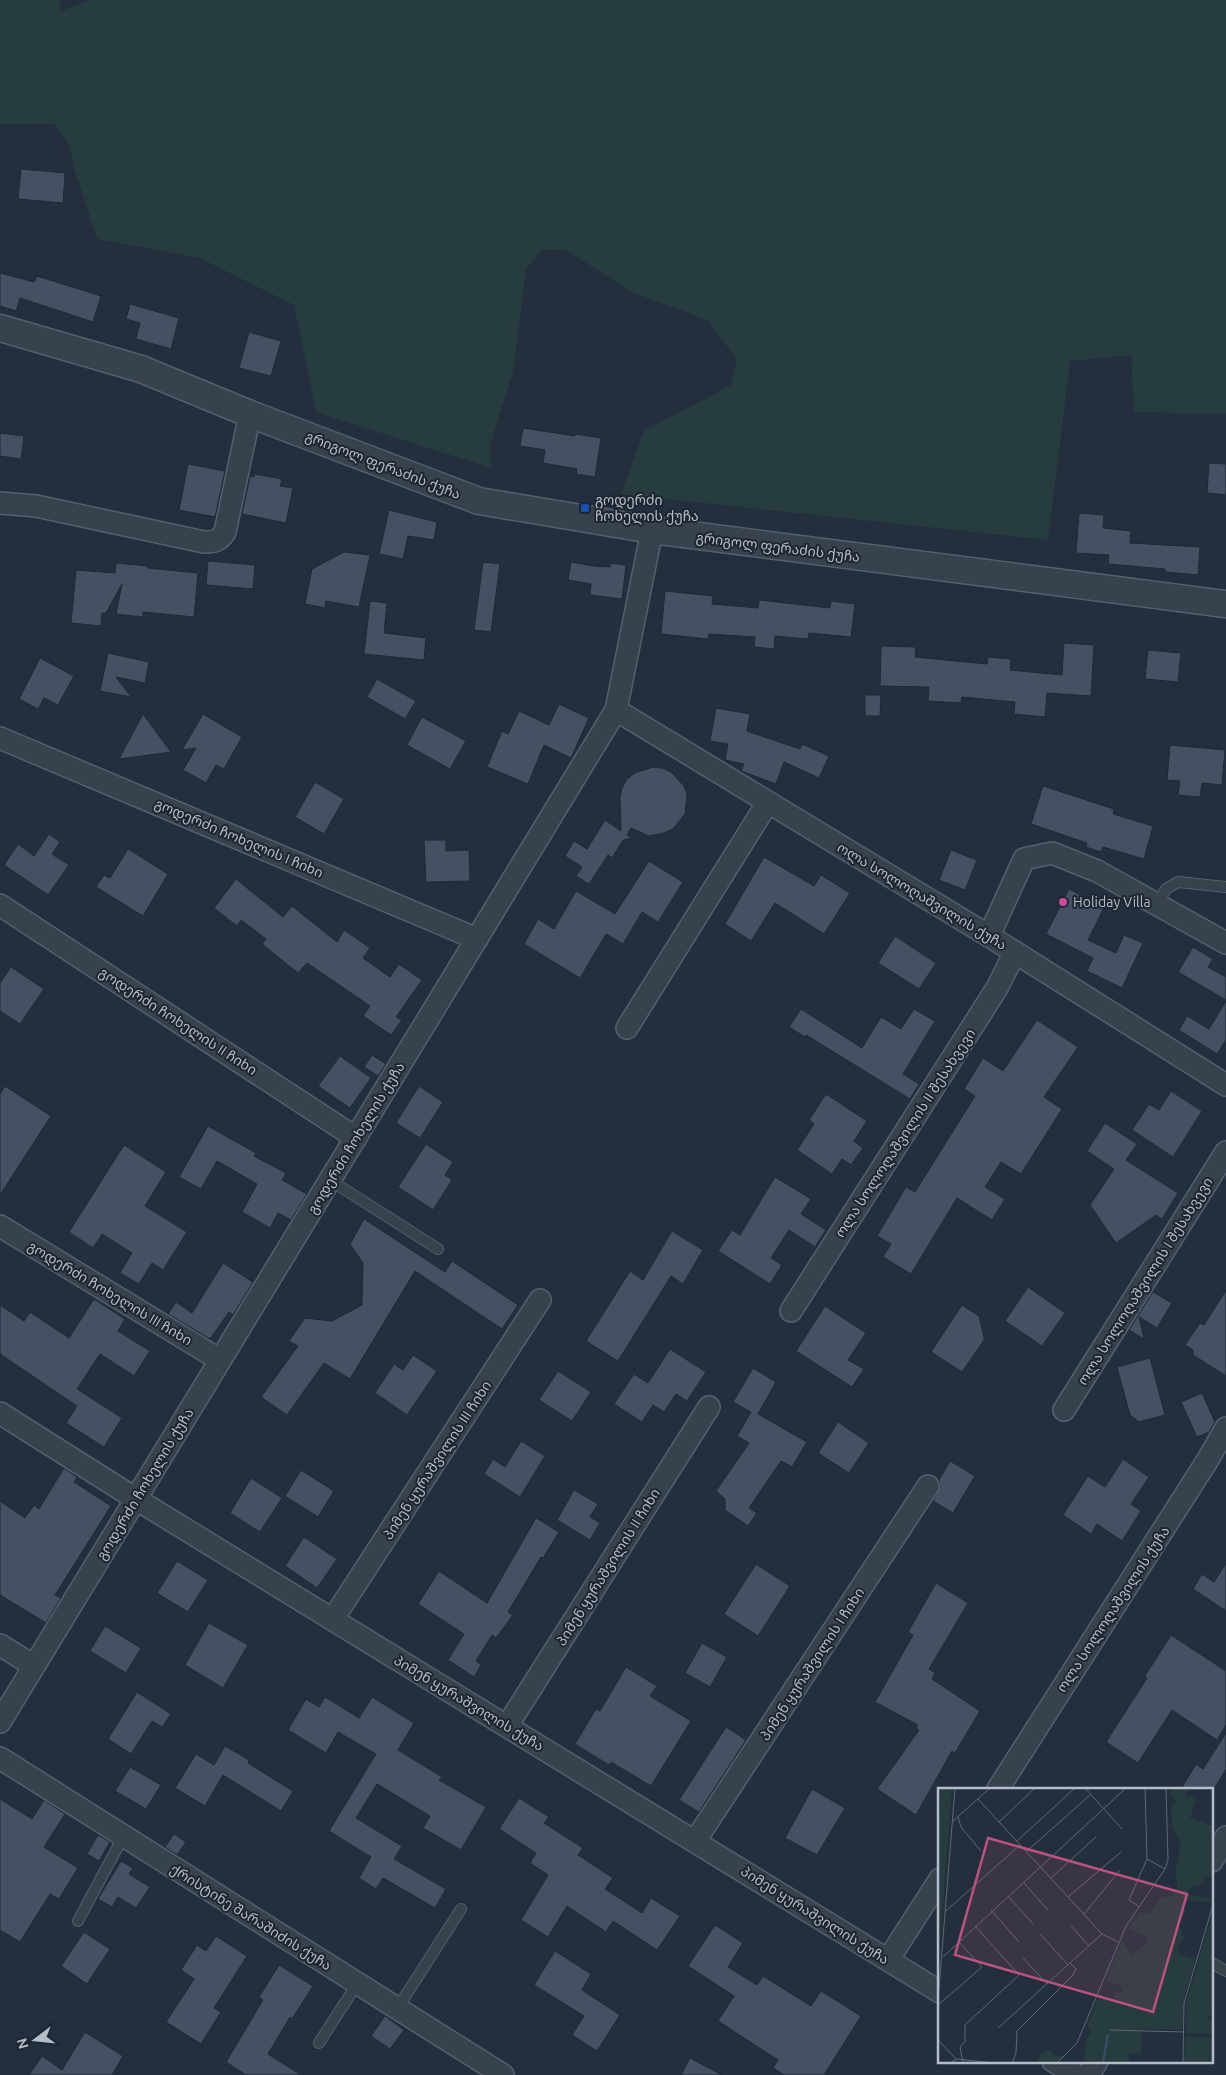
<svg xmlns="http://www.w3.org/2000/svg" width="1226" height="2075" viewBox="0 0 1226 2075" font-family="Ubuntu,'Noto Sans Georgian',sans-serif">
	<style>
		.green { fill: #263c3f }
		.building { fill: #455162; stroke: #1f2835 }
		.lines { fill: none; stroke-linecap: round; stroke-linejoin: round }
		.service-casing { stroke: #565f6c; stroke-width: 12 }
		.minor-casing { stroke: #565f6c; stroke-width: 24 }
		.tertiary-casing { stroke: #565f6c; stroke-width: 29 }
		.service { stroke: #38414e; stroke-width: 10 }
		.minor { stroke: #38414e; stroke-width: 21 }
		.tertiary { stroke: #38414e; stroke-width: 26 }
		.transit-dot { fill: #1a4fb4; stroke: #1d2633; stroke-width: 2 }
		.hotel-dot { fill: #d1479c; stroke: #1d2633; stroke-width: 2 }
		.labels { text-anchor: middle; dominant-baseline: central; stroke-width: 4; stroke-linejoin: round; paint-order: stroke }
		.street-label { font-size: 14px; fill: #b4bcc9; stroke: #1d2633 }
		.poi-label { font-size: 14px; fill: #b4bcc9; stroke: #1d2633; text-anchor: start }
		.inset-river { fill: none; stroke: #394c67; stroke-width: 2.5 }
		.inset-road { fill: none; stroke: #5e6776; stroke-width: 1 }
		.view { fill: #bd5182; fill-opacity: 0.15; stroke: #bd5182; stroke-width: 2.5 }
		.inset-edge { fill: none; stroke: #b4bcc9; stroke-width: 2.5 }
	</style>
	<rect width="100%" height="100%" fill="#242f3e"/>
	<path class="green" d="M0 0H59L61 11 90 0H1226V414L1134 412 1131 355 1070 361 1048 540 621 494 644 431 731 385 737 360 708 320 632 292 566 250H542L526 269 513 372 490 445 491 468 316 412 294 305 200 258 97 239 74 168 69 144 54 124H0Z"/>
	<path class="building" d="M21 169 65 173 63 203 18 199Z
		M0 273 34 282 37 276 101 296 93 322 20 298 16 311 0 306Z
		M130 304 179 318 171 349 136 339 140 323 126 319Z
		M249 332 281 341 271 376 239 368Z
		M523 428 575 436V434L601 438 595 477 576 474 577 469 543 463 545 450 520 446Z
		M0 433 24 436 21 459 0 456Z
		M1209 463 1226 464V495L1207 493Z
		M188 464 225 471 215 517 179 510Z
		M254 474 282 479 280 486 293 488 286 523 242 514 250 476 254 477Z
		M389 510 437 522 434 540 408 536 403 559 379 554Z
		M1079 513 1104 515 1103 528 1131 531 1130 543 1200 547 1198 575 1165 572V569L1108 564 1109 555 1076 553Z
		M344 552 370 555 359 607 326 601 325 608 305 604 312 569Z
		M208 561 255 565 253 589 206 585Z
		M483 562 500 564 491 632 474 630Z
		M571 562 594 566 610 567V563L626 565 622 599 590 595 591 584 568 580Z
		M116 563 148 566V568L198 573 194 617 143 612V617L116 614 122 584 106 613H102L101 626 71 623 76 570 115 573Z
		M665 591 713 596 712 604 758 608 759 600 830 608 831 601 855 604 851 637 809 633 808 639 775 636 774 649 754 647 755 637 709 634 708 639 661 634Z
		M370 601 387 603 384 633 426 638 424 660 364 654Z
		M1064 643 1094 645 1091 696 1047 693 1045 717 1014 714 1015 702 962 697 961 703 928 701 929 687 880 686 881 646 916 647 915 657 987 664 988 657 1011 659 1010 670 1062 675Z
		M1148 650 1181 653 1178 682 1145 679Z
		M108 653 149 662 145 683 116 677 131 697 100 691Z
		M40 658 74 676 58 705 44 698 38 709 19 699Z
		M377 679 416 701 405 719 367 697Z
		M865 695H881L880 716H865Z
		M559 704 589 718 571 758 544 745 528 784 487 767 502 731 508 734 519 711 549 725Z
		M716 708 750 714 747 731 800 749 802 744 829 756 819 778 784 762 776 784 741 771 744 764 725 760 728 744 710 741Z
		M143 714 171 752 119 759Z
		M203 714 242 737 224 769 216 765 206 783 183 770 196 748 182 750Z
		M422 717 466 741 450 769 407 745Z
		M1170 745 1225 750 1222 785 1202 783 1200 797 1178 795 1180 781 1167 780Z
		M653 767 662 768 671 772 684 786 687 795 685 814 673 829 664 833 649 836 631 828 627 835 633 838 623 840 612 858 608 855 589 884 576 876 582 867 565 856 574 841 587 849 605 820 621 831 620 797 622 788 627 779 635 773Z
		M315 782 344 799 324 834 295 817Z
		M1043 786 1114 809 1113 814 1153 826 1144 859 1103 847 1101 852 1086 847 1087 843 1031 824Z
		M49 834 60 842 52 854 69 865 48 895 4 865 18 844 34 856Z
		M424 840H446V851L469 850 470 881 426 882Z
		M128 849 168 874 143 916 96 887 104 875 110 878Z
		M951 850 977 860 965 890 939 880Z
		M764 857 814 886 821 875 850 893 824 934 775 903 751 941 725 924Z
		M649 861 683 882 658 922 642 912 623 944 606 934 580 978 524 944 538 919 554 929 576 891 615 914Z
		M236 879 283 917 292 906 337 942 344 930 370 948 363 958 390 977 399 964 422 980 396 1017 402 1020 391 1035 363 1016 370 1006 307 963 298 973 262 944 266 939 241 920 237 926 214 908Z
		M1069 889 1104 908 1088 940 1116 953 1124 935 1143 943 1122 988 1087 971 1093 958 1046 934Z
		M895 936 936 963 919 989 878 963Z
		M1193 947 1213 959 1208 967 1226 977V1000L1178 972Z
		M11 967 44 989 20 1024 0 1011V983Z
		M1226 1001V1040L1217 1054 1179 1030 1187 1016 1209 1029Z
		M801 1009 862 1048 881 1017 901 1029 914 1009 935 1021 903 1074 919 1084 910 1099 806 1035 805 1037 789 1027Z
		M1037 1020 1078 1047 1044 1097 1062 1109 1021 1174 1001 1162 985 1187 1005 1199 992 1220 957 1198 911 1274 883 1257 891 1244 877 1236 906 1187 915 1192 975 1096 964 1089 983 1058 1003 1071Z
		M372 1055 386 1064 378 1076 364 1067Z
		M340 1056 371 1078 350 1108 318 1086Z
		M5 1086 51 1116 0 1195V1094Z
		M419 1086 443 1102 420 1138 396 1123Z
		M1171 1091 1202 1111 1173 1157 1132 1130 1149 1104 1159 1110Z
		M826 1094 867 1121 854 1141 863 1148 851 1165 842 1159 832 1174 797 1150 814 1124 809 1120Z
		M1105 1123 1137 1144 1126 1160 1178 1193 1162 1219 1156 1215 1116 1243 1090 1205 1114 1169 1087 1151Z
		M208 1126 256 1153 254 1156 286 1173 282 1180 307 1194 291 1220 278 1213 270 1228 242 1212 257 1184 217 1161 201 1189 179 1177Z
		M426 1144 453 1162 445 1175 452 1180 433 1210 398 1187Z
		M124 1145 166 1172 145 1206 187 1232 163 1270 152 1263 139 1284 120 1273 132 1253 102 1234 93 1248 69 1232Z
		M775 1177 811 1199 801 1214 826 1230 815 1247 789 1230 771 1258 782 1265 770 1284 718 1251 732 1230 740 1235Z
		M364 1219 445 1272 452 1261 518 1305 502 1329 415 1271 350 1379 324 1363 287 1415 261 1397 298 1346 289 1341 305 1318 332 1321 362 1305 363 1263 350 1244Z
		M672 1231 703 1250 683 1284 671 1276 618 1361 586 1341 630 1271 643 1280Z
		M223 1263 253 1282 233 1315 229 1312 210 1339 168 1314 176 1302 192 1313Z
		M1028 1287 1065 1313 1042 1346 1005 1321Z
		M1226 1290V1376L1193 1355V1350L1185 1345 1200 1323 1204 1325Z
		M1153 1292 1172 1303 1157 1328 1139 1317 1144 1339 1129 1330Z
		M94 1299 125 1319 118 1331 150 1351 134 1376 100 1354 77 1389 122 1418 104 1447 66 1423 77 1406 0 1354V1305L24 1321 30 1312 69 1338Z
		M962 1305 979 1316 984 1337V1340L962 1372 931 1352Z
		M825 1306 866 1333 848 1360 864 1369 852 1387 796 1351Z
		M670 1349 706 1372 687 1401 676 1394 664 1412 653 1405 642 1422 614 1404 634 1374 648 1383Z
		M413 1355 437 1371 407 1415 375 1393 394 1364 403 1370Z
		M1150 1358 1165 1415 1139 1422 1130 1415 1117 1367Z
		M753 1368 776 1382 758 1414 807 1442 792 1467 781 1461 749 1508 757 1513 748 1526 725 1510V1499L716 1491 749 1443 737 1436 751 1412 733 1402Z
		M558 1371 591 1392 572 1421 539 1400Z
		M1202 1393 1215 1422 1209 1432 1197 1437 1181 1402Z
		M838 1422 869 1443 849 1473 818 1453Z
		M521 1441 545 1456 520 1497 484 1474 493 1459 505 1467Z
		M1123 1459 1149 1477 1131 1504 1141 1511 1122 1541 1097 1524 1091 1534 1063 1515 1088 1476 1105 1487Z
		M950 1461 975 1476 953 1513 933 1501 940 1487 939 1480Z
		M64 1468 77 1477 74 1482 111 1506 55 1595 61 1598 46 1623 0 1595V1501L25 1518 34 1505 39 1509Z
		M301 1470 334 1491 318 1517 285 1496Z
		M251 1478 282 1498 260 1532 230 1513Z
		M574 1490 598 1504 590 1517 600 1523 590 1540 557 1520Z
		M536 1518 559 1532 543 1558 541 1557 508 1612 513 1615 496 1638 492 1635 476 1661 481 1665 474 1677 448 1660 464 1634 418 1604 439 1571 487 1603Z
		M304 1537 337 1559 317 1588 285 1566Z
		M177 1561 208 1580 188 1612 157 1593Z
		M1226 1563V1611L1193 1589 1202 1574 1214 1582Z
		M756 1564 790 1586 758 1636 724 1614Z
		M936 1583 968 1603 929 1669 935 1673 932 1679 980 1711 955 1753 952 1751 916 1815 877 1789 919 1730 916 1728 918 1725 875 1702 913 1635 908 1632Z
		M209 1623 248 1645 223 1688 185 1665Z
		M105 1626 141 1648 126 1673 90 1651Z
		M1171 1635 1226 1671V1725L1217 1740 1172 1710 1138 1763 1106 1742 1147 1678 1145 1676Z
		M702 1643 727 1657 710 1687 685 1673Z
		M626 1667 657 1686 650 1696 691 1721 651 1786 611 1762 609 1765 575 1744 596 1709 600 1711Z
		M137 1692 171 1714 162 1727 152 1721 131 1754 108 1739Z
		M325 1697 359 1718 372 1697 414 1723 398 1750 442 1777 439 1780 486 1807 461 1850 423 1828 430 1816 377 1784 356 1818 402 1846 394 1859 446 1889 435 1908 383 1878 376 1889 359 1878 371 1857 329 1831 376 1754 338 1732 326 1753 288 1730 306 1699 319 1707Z
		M726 1727 746 1740 699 1812 679 1800Z
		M1226 1733V1769L1214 1789H1181L1196 1764 1203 1769Z
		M225 1746 249 1760 248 1763 293 1791 281 1811 223 1775 205 1806 175 1788 196 1754 214 1765Z
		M130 1767 161 1785 146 1809 115 1791Z
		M812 1789 845 1808 817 1855 785 1838Z
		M519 1798 549 1817 544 1823 583 1848 578 1855 613 1878 605 1889 642 1913 651 1898 680 1916 657 1950 613 1921 606 1932 567 1906 548 1937 521 1920 548 1875 530 1863 536 1853 499 1829Z
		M0 1799 32 1819 44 1800 65 1814 44 1847 78 1868 59 1899 50 1894 20 1942 0 1930Z
		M174 1834 186 1842 177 1855 165 1847Z
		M98 1835 110 1842 99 1861 87 1854Z
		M121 1861 133 1868 129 1874 150 1887 136 1908 118 1897 112 1907 98 1899Z
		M715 1925 743 1943 728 1967 757 1985 763 1976 811 2006 821 1991 861 2016 824 2075H784L773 2068 778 2060 718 2021 734 1996 688 1966Z
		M84 1932 110 1949 87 1984 61 1966Z
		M216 1936 247 1956 214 2008 221 2012 201 2044 166 2022 194 1979 181 1970 197 1945 206 1951Z
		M555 1951 591 1974 582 1990 620 2015 597 2051 572 2035 584 2016 534 1985Z
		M279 1965 313 1986 292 2019 290 2017 268 2054 301 2075H246L226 2062 263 2000 259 1997Z
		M385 2016 404 2030 390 2049 371 2036Z
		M85 2032 123 2056 112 2075H29L42 2056 62 2070Z
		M690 2058 722 2075H681Z"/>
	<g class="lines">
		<defs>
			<path id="service" d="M1157 905 1166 889 1178 882 1226 887
				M330 1180 438 1249
				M78 1921 123 1837
				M1212 1963 1226 1971
				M397 2009 461 1909
				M319 2043 357 1984"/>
			<path id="minor" d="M0 503 36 506 204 542C215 542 219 541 225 532L250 414
				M616 710 989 936 1226 1085
				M0 738 477 939
				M0 905 356 1138
				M989 936 1024 859 1052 853 1097 871 1226 943
				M627 1028 768 802
				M0 1226 220 1360
				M791 1311 997 988 1015 952
				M1064 1410 1226 1152
				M0 1413 136 1499 940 1992
				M333 1619 540 1300
				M0 1645 34 1666
				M0 1722 616 710 652 530
				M507 1726 709 1407
				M0 1758 503 2075
				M998 1789 1207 1461 1226 1428
				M695 1841 928 1486
				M1212 1861 1226 1837
				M888 1960 940 1879
				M1053 2061 1076 2075
				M1089 2075 1097 2061"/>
			<path id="tertiary" d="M0 328 141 369 250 414 479 501 652 530 1226 604"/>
		</defs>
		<use href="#service" class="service-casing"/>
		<use href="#minor" class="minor-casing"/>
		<use href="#tertiary" class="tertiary-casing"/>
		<use href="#service" class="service"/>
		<use href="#minor" class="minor"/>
		<use href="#tertiary" class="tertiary"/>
	</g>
	<rect class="transit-dot" x="580" y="503" width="10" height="10" rx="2.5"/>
	<circle class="hotel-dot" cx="1063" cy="902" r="5"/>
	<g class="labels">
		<g class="street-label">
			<text transform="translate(383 465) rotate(21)">გრიგოლ ფერაძის ქუჩა</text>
			<text transform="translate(778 547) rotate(7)">გრიგოლ ფერაძის ქუჩა</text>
			<text transform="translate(239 838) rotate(23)">გოდერძი ჩოხელის I ჩიხი</text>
			<text transform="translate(922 896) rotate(31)">ოლა სოლოღაშვილის ქუჩა</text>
			<text transform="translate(178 1021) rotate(33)">გოდერძი ჩოხელის II ჩიხი</text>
			<text transform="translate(905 1133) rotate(-57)">ოლა სოლოღაშვილის II შესახვევი</text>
			<text transform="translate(356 1138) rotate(-59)">გოდერძი ჩოხელის ქუჩა</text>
			<text transform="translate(1145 1281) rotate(-58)">ოლა სოლოღაშვილის I შესახვევი</text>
			<text transform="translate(110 1293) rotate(31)">გოდერძი ჩოხელის III ჩიხი</text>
			<text transform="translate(437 1460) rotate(-57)">პიმენ ყურაშვილის III ჩიხი</text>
			<text transform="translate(145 1484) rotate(-59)">გოდერძი ჩოხელის ქუჩა</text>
			<text transform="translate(608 1567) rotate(-58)">პიმენ ყურაშვილის II ჩიხი</text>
			<text transform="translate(1113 1609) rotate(-57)">ოლა სოლოღაშვილის ქუჩა</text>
			<text transform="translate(812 1664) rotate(-57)">პიმენ ყურაშვილის I ჩიხი</text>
			<text transform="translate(469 1703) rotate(31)">პიმენ ყურაშვილის ქუჩა</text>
			<text transform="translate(815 1915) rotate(32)">პიმენ ყურაშვილის ქუჩა</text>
			<text transform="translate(251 1917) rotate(32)">ქრისტინე შარაშიძის ქუჩა</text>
		</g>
		<g class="poi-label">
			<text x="595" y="500">გოდერძი<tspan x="595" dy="16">ჩოხელის ქუჩა</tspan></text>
			<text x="1073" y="902">Holiday Villa</text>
		</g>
	</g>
	<g transform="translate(938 1788)">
		<rect width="275" height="275" fill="#242f3e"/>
		<path d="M3 0H14L0 178V48ZM237 0H251L247 7 258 11 252 30 275 38V89H267L265 96 251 100 249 106 273 110 271 114 246 112 247 127 240 135 246 151 240 159V166L257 171 246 210 244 242 204 241 203 265 191 266V275H146L148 252 153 243 149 239 160 209 175 214 178 204 184 205 185 199 168 192 184 152 194 167 209 154V149L190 141 201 125 211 126 223 109 235 108 240 97 237 85 243 55 234 39 233 18 238 13 232 6ZM275 124V226L269 230 275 236V246L248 245V215ZM247 249H275V275H246ZM112 262 115 267 126 268 117 275H99L103 265Z" fill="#263c3f"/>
		<path class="inset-river" d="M165 275 170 246"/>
		<path class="inset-road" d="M147 0 184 41M207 0 209 71 227 81M40 11 164 146 180 154M0 15 1 0M20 29 23 39 43 63M14 34 52 0M61 34 97 0M79 53 137 0M88 64 153 6M113 90 158 49M85 94 110 122M70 108 95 136M130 109 183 64M202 119 191 112 209 71M53 122 81 154M8 123 82 57M146 126 182 82M133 138 151 158M102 146 130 177M5 169 188 0M85 170 109 196M0 213 17 0M0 217 44 179 20 153M60 240 164 146M172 242 246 244M0 252 19 272M12 275 19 271 56 275M25 275 22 259 27 253V237L81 187 37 138M74 275 78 265 79 243 135 187 138 181 132 175M119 275 139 255 188 138 227 81 230 72 228 0M245 275 246 215 275 117"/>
		<path class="view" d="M50 50 249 106 215 224 17 167Z"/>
		<rect width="275" height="275" class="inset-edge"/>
	</g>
	<g transform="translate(35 2040) rotate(254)" stroke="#1d2633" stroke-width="4" paint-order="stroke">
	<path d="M0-4L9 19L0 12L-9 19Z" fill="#b4bcc9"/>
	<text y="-8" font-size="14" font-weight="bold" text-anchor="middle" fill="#b4bcc9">N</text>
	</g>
</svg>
